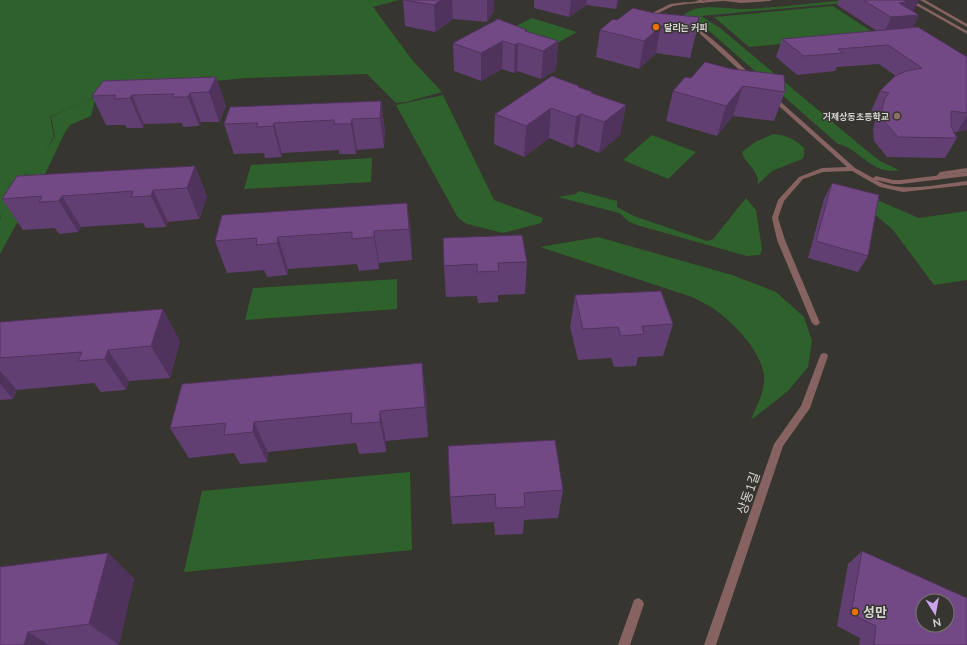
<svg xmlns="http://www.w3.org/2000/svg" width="967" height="645" viewBox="0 0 967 645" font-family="Mulish,'Noto Sans KR',sans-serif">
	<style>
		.green { fill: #2e612b }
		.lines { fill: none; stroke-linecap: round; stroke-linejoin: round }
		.service { fill: #866261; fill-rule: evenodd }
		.minor { fill: #866261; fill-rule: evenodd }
		.tertiary { fill: #866261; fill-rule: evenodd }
		.wall { fill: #623f72 }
		.shaded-wall { fill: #50335d }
		.building { fill: #724985; stroke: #50335d; fill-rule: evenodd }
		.food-dot { fill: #e8710a; stroke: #36352f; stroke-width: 1.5 }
		.education-dot { fill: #8d6e63; stroke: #36352f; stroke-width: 1.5 }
		.labels { text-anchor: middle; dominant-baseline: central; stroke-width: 3; stroke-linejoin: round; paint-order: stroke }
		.far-poi-label { font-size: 9px; font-weight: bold; fill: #d6d5d2; stroke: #36352f; text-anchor: start }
		.near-street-label { font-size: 13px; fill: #d6d5d2; stroke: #36352f }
		.near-poi-label { font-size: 13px; font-weight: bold; fill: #d6d5d2; stroke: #36352f; text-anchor: start }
	</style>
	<rect width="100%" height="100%" fill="#36352f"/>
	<path class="green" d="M0 0H399L373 7 413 61 442 92 406 102 396 103 367 74 246 78 171 85 91 98 50 117 54 137 40 158 16 184 0 217Z
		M847 0H877L701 16 720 28 866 150 880 161 899 170C872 176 859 148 838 144L707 29 692 23 685 17V14C700 3 725 9 742 9 777 8 812 3 847 0Z
		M833 6 877 35 749 47 714 17Z
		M532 18 577 32 547 49 502 33Z
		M443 95 494 200 543 218 541 223 503 233 467 224 458 218 396 105Z
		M91 98 95 100 91 116 70 125 64 134 32 202 24 210 0 254C0 243 0 229 0 219 9 188 37 163 55 137L51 117Z
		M773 134C785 135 796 139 804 148V156L802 159 772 171 758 184C759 169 745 165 742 152L755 142Z
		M652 135 696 152 668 179 623 160Z
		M372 158 371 182 244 189 251 165Z
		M579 191 617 201V207L634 216 707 241 713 239 746 198 756 210 762 249 760 255 747 256 640 226 629 222 619 213 558 197 576 194Z
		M877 200 919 218 967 211V280L934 285 893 230 871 211Z
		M598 237 732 275 776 292 804 317 812 341 808 367 788 391 751 420C755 409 763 395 764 383 767 356 734 323 714 309 707 304 699 301 692 297L540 247Z
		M397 279V309L245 320 253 288Z
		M410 472 412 550 184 572 202 491Z"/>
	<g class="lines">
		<path class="service" d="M717 0H772L770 1 741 3Z
			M967 168V172L944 175 940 179 938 180 935 178 940 172Z
			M824 353 827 354 828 356 810 408 783 446 716 645H704L774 444 801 406 820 356 821 354Z
			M638 598 642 600 644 604 630 645H618L634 600Z"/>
		<path class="minor" d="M696 0H702L705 2 703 3Z
			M686 2 688 3 687 4 673 6 652 16 648 15 670 4Z
			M685 24C701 24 739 64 752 76V78H748L698 32 685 26Z
			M770 96H774L855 168 873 178 876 176 893 180H901L967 172V176L901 184H893L876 180C900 194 940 184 967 181V185L903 192 880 187 852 171 823 172 803 179 784 201 778 218 785 240 820 323 816 326 812 323 777 240 772 218 778 200 799 177 822 168 847 167 770 98Z"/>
		<path class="tertiary" d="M707 0H725L723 1 686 4 684 3Z
			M907 0H912L967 31V34Z
			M920 0H925L967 24V27Z"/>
	</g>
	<path class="wall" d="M403 0H494V11L487 22 453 19 435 32 405 26Z
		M534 0H619L616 9 586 5 569 17 534 8Z
		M839 0H919L913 11V27L967 57V130L957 132H954L957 138 945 158 887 157 874 141 873 129 876 117 878 112 871 111 880 91 896 76 879 64 837 67 835 71 797 75 776 57 782 39 877 31 837 5Z
		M613 19 697 30 690 58 656 53 639 69 596 57 600 30Z
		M527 32 558 41 556 70 541 79 517 71 514 73 502 69 481 81 454 71 453 43Z
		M216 77 226 106 219 122H201L199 126 183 127 182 123 144 124 143 128H127L125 125H106L92 96Z
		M691 78 785 92 774 121 733 116 717 136 666 121 673 91Z
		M579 87 593 92 592 93 626 105 620 135 599 153 577 144 573 148 549 138 524 157 494 144 495 114Z
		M381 101 385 131 384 148 357 150 356 154H339V150L282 153 281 157 265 158 264 153 234 154 224 124Z
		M195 166 207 197 199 219 168 222 166 227 146 228 143 223 81 227 78 232 59 234 55 228 23 230 2 199Z
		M832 183 868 256 858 272 808 258 824 199Z
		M407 203 411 234 412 260 379 263V269L359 271 357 264 288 269 287 275 267 277 264 270 227 273 215 241Z
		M527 262 525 294 498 295V302L478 303 477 296 446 297 444 266Z
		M575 295 673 324 663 356 638 357 636 366 614 367 611 358 578 360 570 327Z
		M0 322 180 341 170 378 129 381 126 390 101 392 94 383 17 390 13 399 0 400Z
		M426 394 428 437 386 441V452L359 454 356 443 268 452 267 462 240 464 234 453 189 458 170 428Z
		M563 490 558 518 524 520 523 534 495 535 494 522 452 524 450 497Z
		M862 551 967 645H859L860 638 837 626 848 564Z
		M108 553 134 579 119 645H0Z"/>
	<path class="shaded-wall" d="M441 0H452L453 19 435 32 434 5Z
		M487 0H494V11L487 22Z
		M571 0H587L586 5 569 17Z
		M617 0H619L616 9Z
		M898 0H919L913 13 919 15 911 32 883 35 891 17Z
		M661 26 656 53 639 69 644 41Z
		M503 41 502 69 481 81V53Z
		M558 41 556 70 541 79 543 51Z
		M518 43 517 71 514 73 515 45Z
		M216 77 226 106 219 122 209 92Z
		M743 86 733 116 717 136 726 106Z
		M190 93 201 122 199 126 188 97Z
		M132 95 144 124 143 128 130 98Z
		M381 101 385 131 384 148 380 118Z
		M626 105 620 135 599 153 604 122Z
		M551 108 549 138 524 157 526 126Z
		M581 114 577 144 573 148 576 117Z
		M967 115V130L957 132 967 116Z
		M352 119 357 150 356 154 351 124Z
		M274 123 282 153 281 157 273 126Z
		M195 166 207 197 199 219 187 188Z
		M153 190 168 222 166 227 151 196Z
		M62 196 81 227 78 232 59 201Z
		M407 203 411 234 412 260 409 229Z
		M374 231 379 263V269L374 237Z
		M278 237 288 269 287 275 277 243Z
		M163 309 180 341 170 378 151 346Z
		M108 350 129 381 126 390 105 359Z
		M422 363 426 394 428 437 425 407Z
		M0 371 17 390 13 399 0 384Z
		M380 411 386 441V452L380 422Z
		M254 422 268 452 267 462 253 432Z
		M108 553 134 579 119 645 89 624Z
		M28 632 49 645H24Z"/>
	<path class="building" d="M404 0H441L434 5Z
		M863 0H903L907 2 899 3 919 15 891 17Z
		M633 8 654 13 699 17 697 30 661 26 644 41 600 30 613 19 617 20Z
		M498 19 527 30 525 31 558 41 543 51 518 43 515 45 503 41 481 53 453 43Z
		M918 27 967 57V113L951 111V126L957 138 898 137 884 121 882 109 885 98 889 93 880 91 895 76 906 71 922 68 888 45 838 49 843 53 804 56 782 39Z
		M705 62 732 69 784 75 785 92 743 86 726 106 673 91 685 77 691 78Z
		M552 76 579 86 578 87 593 92 591 93 626 105 604 122 581 114 576 117 551 108 526 126 495 114Z
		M216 77 209 92 190 93 188 97H172L174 94 132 95 130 98 114 99 116 95 92 96 103 81Z
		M381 101 380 118 352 119 351 124H334V120L274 123 273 126 256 127 258 123 224 124 230 107Z
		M195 166 187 188 153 190 151 196 131 197 133 191 62 196 59 201 39 202 42 196 2 199 17 176Z
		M832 183 879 195 868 256 816 241Z
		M407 203 409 229 374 231V237L352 239V232L278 237 277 243 256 245 257 238 215 241 222 215Z
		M522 235 527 262 498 263 499 271 477 272V264L444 266 443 238Z
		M661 291 673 324 642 326 644 334 621 336 618 327 583 329 575 295Z
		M163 309 151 346 108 350 105 359 78 361 82 352 0 358V322Z
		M422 363 425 407 380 411V422L351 424 352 413 254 422 253 432 224 435 226 423 170 428 182 384Z
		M555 440 563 490 524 493 525 507 496 508 495 494 450 497 448 446Z
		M862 551 967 598V645H874L876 626 851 614ZM923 601H947V625H923Z
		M108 553 89 624 28 632 24 645H0V567Z"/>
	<g class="food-dot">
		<circle cx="656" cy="27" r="4"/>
		<circle cx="855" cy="612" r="4"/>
	</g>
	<circle class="education-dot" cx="897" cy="116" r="4"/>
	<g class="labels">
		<g class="far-poi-label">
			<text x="664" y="27">달리는 커피</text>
			<text x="889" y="116" text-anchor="end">거제상동초등학교</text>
		</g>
		<g class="near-street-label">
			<text transform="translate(748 493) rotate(-71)">상동1길</text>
		</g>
		<g class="near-poi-label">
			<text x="863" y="612">성만</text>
		</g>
	</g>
	<g transform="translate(935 613) rotate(169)"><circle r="19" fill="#36352f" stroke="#767570"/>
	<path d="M0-3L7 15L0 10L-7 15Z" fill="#c9a5ee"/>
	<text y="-6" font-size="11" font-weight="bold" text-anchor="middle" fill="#d6d5d2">N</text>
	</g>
</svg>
